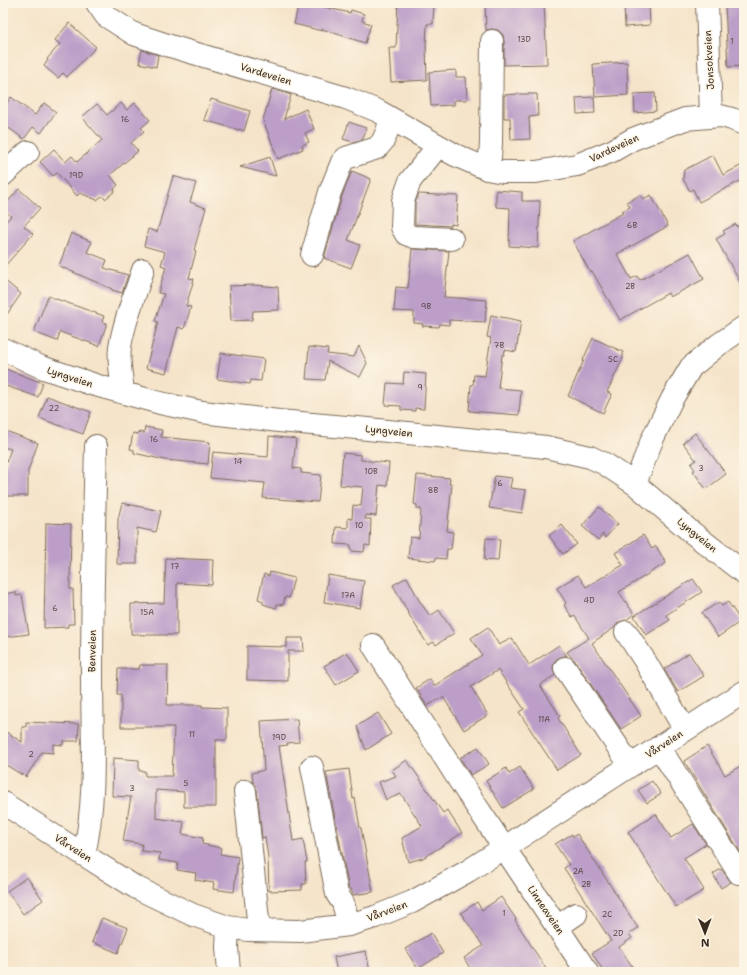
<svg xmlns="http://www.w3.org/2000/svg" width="747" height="975" viewBox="0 0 747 975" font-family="'Shantell Sans',sans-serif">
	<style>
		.building { fill: #bc9ec8 }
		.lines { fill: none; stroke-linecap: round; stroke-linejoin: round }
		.minor-casing { stroke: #7c6b5a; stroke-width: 24 }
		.minor { stroke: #fff; stroke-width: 22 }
		.labels { text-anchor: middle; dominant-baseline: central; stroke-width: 3; stroke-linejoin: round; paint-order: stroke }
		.number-label { font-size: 8px; fill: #5b4748 }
		.street-label { font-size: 10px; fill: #3b2a1e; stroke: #fcf5e5 }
	</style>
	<rect width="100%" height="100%" fill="#fcf5e5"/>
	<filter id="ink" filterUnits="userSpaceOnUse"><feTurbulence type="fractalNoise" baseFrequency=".025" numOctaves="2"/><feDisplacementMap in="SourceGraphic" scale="8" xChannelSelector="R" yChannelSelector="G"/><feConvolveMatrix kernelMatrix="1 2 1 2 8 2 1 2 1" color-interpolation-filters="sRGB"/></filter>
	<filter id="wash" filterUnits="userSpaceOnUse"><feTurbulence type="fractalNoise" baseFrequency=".012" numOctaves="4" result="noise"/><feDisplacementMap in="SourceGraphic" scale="16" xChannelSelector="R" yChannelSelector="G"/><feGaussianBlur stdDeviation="0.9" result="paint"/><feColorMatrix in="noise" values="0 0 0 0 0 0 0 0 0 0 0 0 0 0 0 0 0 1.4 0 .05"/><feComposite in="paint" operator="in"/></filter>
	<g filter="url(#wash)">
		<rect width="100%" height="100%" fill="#f5e4c9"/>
		<g id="blocks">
			<path class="building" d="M299 3H307L350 13 351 10 364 14 362 21 371 24 365 43 322 29V31L294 24Z
				M398 3H434L433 24H427L426 46 427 80 391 82 389 48H396Z
				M485 3H544L547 64 504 65V41L503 35 498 30 492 29 486 30Z
				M624 3H649L650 25 625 27Z
				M725 3H744V66L728 67Z
				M69 23 96 47 67 77 63 73 58 78 44 66 48 60 47 59 60 44 55 40Z
				M142 50 158 55 156 67 139 63Z
				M627 62 628 95 595 97 593 64Z
				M456 70V77H466L467 100H454V105L431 106 429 72Z
				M272 89 291 95 284 119 306 109 314 129 305 133 309 142 302 145 303 149 278 159 263 120Z
				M655 93 656 111 635 113 634 94Z
				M518 94H537L538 116 529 117 530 139 511 140 510 118H504V95Z
				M11 97 35 115 44 103 56 112 41 133 33 127 24 139 3 124V109Z
				M594 97 595 113 577 114 576 98Z
				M211 99 250 111 244 131 239 129V130L204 120Z
				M121 103 127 110 135 103 150 120 141 128 144 131 131 143 138 151 110 175 118 185 114 189 115 191 105 199 102 196 97 200 80 193 77 196 57 173 53 176 40 162 54 149 65 162 72 156 77 162 102 140 82 117 97 104 107 115Z
				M349 122 366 128 363 139 353 142 343 139Z
				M713 155 723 175 744 164V179L699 202 693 189 690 191 683 179 684 170Z
				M270 157 276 176 240 167Z
				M352 171 371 179 348 240 360 245 351 268 324 258 342 196Z
				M173 176 196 183 190 202 206 208 194 250 196 251 189 278 194 279 186 306 191 307 184 329 178 327 166 373 146 368 158 322 155 321 164 294 158 293 166 267 161 265 165 252 144 246 148 229 157 232Z
				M19 189 40 208 24 226 33 234 3 268V225L11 216 3 209V207Z
				M496 190 522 192V201H540L538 248 509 246 510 208 496 207Z
				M419 194 458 196 456 225 451 224V226L415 224V203Z
				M640 195 643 199 651 195 668 226 617 254 631 279 637 276 640 280 690 253 704 279 670 297 668 293 620 320 592 271 590 272 573 241 623 213 622 211 630 207 627 202Z
				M744 223V289L716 239 725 234 723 231 736 224 737 227Z
				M71 233 92 242 87 252 107 260 104 268 128 275 122 293 112 290V289L59 266Z
				M412 249 449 251 444 297 487 300 485 322 449 320V325L440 324 439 327 422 326 423 324 414 323V312L394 311 396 287 408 288Z
				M3 279 21 294 3 320Z
				M254 285 278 287 279 310 253 311 252 320 231 321 229 286Z
				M48 296 104 316 102 322 107 323 99 346 60 332 57 341 34 332Z
				M491 315 521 321 516 352 505 350 504 355H502L498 388 521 390 519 415 469 411 471 385H473L474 375 485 376 491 338 487 337Z
				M593 338 623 352V358L607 392 612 394 603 413 568 396 584 360H583Z
				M359 346 367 363 360 377 328 361 325 380 306 379 309 347 328 349 327 354 354 357Z
				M221 353 264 359 261 381 251 380 250 384 217 379Z
				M3 368 43 383 38 397 3 385Z
				M404 372 426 374 424 409 415 408V411L401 410V406L385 405 387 383 403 384Z
				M47 396 91 412 83 434 39 418Z
				M145 427 162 430 161 437 210 442 208 464 165 460 134 453V450L130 449 133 433 138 434V432L144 433Z
				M3 430 38 443 28 471V496H3V471L11 449 3 447Z
				M695 433 726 474 706 489 693 471 695 470 691 464 696 460 683 443Z
				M269 436 296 439 293 468 301 469V473L321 475 318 502 263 498 265 483 210 478 213 452 268 457Z
				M343 453 361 455V460L389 463 387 486 379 485 376 516 366 515 365 519H371L370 546 365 545 364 552 351 551V545L335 544 336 527 348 528V518L352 519 353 505 361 506 363 487 340 485Z
				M417 475 450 478 449 484H452L447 531 453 532 451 549H447L446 559 436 558 435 561 408 558 410 537 419 538 421 509H417V505L414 504Z
				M495 476 512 478 510 488 526 490 522 513 489 508Z
				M122 503 161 511 156 532 137 528V564H117L118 519Z
				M599 507 618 524 605 538 603 534 598 540 582 526Z
				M46 523 71 524 70 589H73L74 624H68V627L44 628Z
				M562 525 577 544 563 554 549 536Z
				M643 535 652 549 656 546 666 563 619 592 634 614 626 620 619 622 614 628 592 643 641 716 621 729 575 661 567 652 589 638 574 615 572 617 564 605 566 603 557 588 578 575 586 587 623 565 615 553Z
				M486 538 500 539 498 561 484 560Z
				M166 558 213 560 212 585 177 583V635H146L131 634V604L164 603Z
				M270 572 294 578 289 598 285 597 283 605 277 604 276 608 263 604V601L258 599 264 574 269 576Z
				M328 575 364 581 360 608 324 602Z
				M407 577 420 602 430 616 439 610 454 633 436 645 434 642 428 645 411 618 393 585Z
				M693 579 702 592 666 615 670 620 646 635 634 616Z
				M16 592V596L22 595 29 634 6 637 3 615V594Z
				M719 602 722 606 728 602 741 621 718 637 702 613Z
				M488 627 499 645 512 638 529 665 559 645 567 656H564L558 658 554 662 553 668 555 675 540 685 560 716 558 718 581 755 557 770 519 712 524 709 498 670 471 687 488 715 464 730 443 697 427 706 420 695H421L416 688 430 679 434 686 482 655 471 638Z
				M287 638H303L304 651H288V681L247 680V646L287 647Z
				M347 652 359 671 336 685 324 666Z
				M689 653 704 676 678 692 664 669Z
				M140 665H168L167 705H202V707L227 708V740H216V807H184V792L156 790V818L184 822 182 834 203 838 202 844 221 848 220 854 238 857 234 892 213 889 214 883 195 880 196 873 177 870 178 863 159 860 160 853 141 851 142 844 123 841 131 797 112 796 113 758 139 760V771H145V776H172L174 727H121V695H117L118 669H139Z
				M378 713 391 734 366 750 357 726Z
				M297 719 299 742 287 743 288 745 279 746 293 841 303 839 307 862H305L306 884H302V890L269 891 268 857 265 837 262 838 257 790 253 782 252 773 264 770 261 721Z
				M26 722 79 724 78 741H63V745L53 744V753L42 752 26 777 23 774 22 775 3 763V730L22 742V727H26Z
				M707 746 725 775 744 764V858L684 761Z
				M478 747 489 764 471 775 460 758Z
				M407 760 443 813 447 810 462 833 423 858 408 862 402 838 422 826 401 794 386 800 379 782 396 776 392 770Z
				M520 767 534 789 503 808 486 781 506 768 509 774Z
				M349 769 353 799 355 798 360 828H361L373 892 353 895 351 889H349L326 772Z
				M652 781 661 794 647 803 638 790Z
				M656 814 671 838 693 824 706 844 684 858 704 890 676 907 628 832Z
				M572 834 573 837 577 834 638 928 629 934 632 938 619 947 636 972H604L592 953 611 941 564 868 569 865 555 844Z
				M721 869 731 882 721 888 713 874Z
				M27 877 43 900 23 914 7 891Z
				M501 897 516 919 515 920 548 972H472L464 958 483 946 461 913 477 902 482 910Z
				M102 918 128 928 118 953 92 942Z
				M431 933 443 953 418 969 405 949Z
				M366 951 370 972H337L334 957Z"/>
		</g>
	</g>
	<g filter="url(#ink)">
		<use href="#blocks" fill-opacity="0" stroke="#7c6b5a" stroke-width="1"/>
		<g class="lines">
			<defs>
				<path id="minor" d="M97 3 106 16 134 34 170 46 346 98 378 111 455 155 487 169 503 172H536L577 165 612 151 633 139 685 119 721 116 732 119 744 124
					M707 3 711 116
					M438 146 410 181 403 201 402 227 406 234 414 237 452 239
					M487 169 490 157 491 143 492 41
					M3 175 28 152
					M312 255 330 192 342 162 346 158 377 148 383 141 392 119
					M3 349 41 367 95 385 160 403 202 412 279 421 368 429 546 447 590 457 605 464 635 484 690 531 744 573
					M123 393C122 378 118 362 120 347 124 321 135 295 143 270
					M635 484 652 440 672 399 691 367 718 345 744 327
					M626 632 645 661 685 730
					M373 645 459 780 587 972
					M565 668 630 765
					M659 747 739 873
					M312 767 337 894 343 903 349 925
					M245 791 259 930
					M3 803 84 855 135 887 193 915 228 927 248 930 300 931 349 925 375 917 412 902 468 871 744 692
					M84 855C97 797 92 736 92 677 92 600 94 523 96 446
					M228 927 227 947 229 972
					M557 927 576 914"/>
			</defs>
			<use href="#minor" class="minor-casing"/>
			<use href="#minor" class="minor"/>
		</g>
	</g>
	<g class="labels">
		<g class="number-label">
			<text x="524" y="39">13D</text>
			<text x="732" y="41">1</text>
			<text x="125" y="119">16</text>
			<text x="76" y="175">19D</text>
			<text x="632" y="225">6B</text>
			<text x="630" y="286">2B</text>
			<text x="426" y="306">9B</text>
			<text x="499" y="345">7B</text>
			<text x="613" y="359">5C</text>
			<text x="420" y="387">9</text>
			<text x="54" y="408">22</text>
			<text x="154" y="439">16</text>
			<text x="238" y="461">14</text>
			<text x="701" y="468">3</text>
			<text x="371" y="471">10B</text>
			<text x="500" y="483">6</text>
			<text x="433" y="490">8B</text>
			<text x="359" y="525">10</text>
			<text x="175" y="566">17</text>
			<text x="348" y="595">17A</text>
			<text x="589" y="600">4D</text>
			<text x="55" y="608">6</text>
			<text x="147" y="612">15A</text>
			<text x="544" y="719">11A</text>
			<text x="192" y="734">11</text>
			<text x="279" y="737">19D</text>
			<text x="31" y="754">2</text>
			<text x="186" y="783">5</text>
			<text x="132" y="788">3</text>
			<text x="578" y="871">2A</text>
			<text x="586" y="884">2B</text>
			<text x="504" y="913">1</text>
			<text x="607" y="914">2C</text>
			<text x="618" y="933">2D</text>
		</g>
		<g class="street-label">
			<text transform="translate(709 60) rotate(-93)">Jonsokveien</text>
			<text transform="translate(266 74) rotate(17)">Vardeveien</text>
			<text transform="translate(614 148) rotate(-25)">Vardeveien</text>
			<text transform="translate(70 377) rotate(18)">Lyngveien</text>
			<text transform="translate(389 431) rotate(6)">Lyngveien</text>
			<text transform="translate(697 535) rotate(39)">Lyngveien</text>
			<text transform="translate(92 651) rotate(-89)">Benveien</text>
			<text transform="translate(664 744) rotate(-33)">Vårveien</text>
			<text transform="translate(73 848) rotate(33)">Vårveien</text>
			<text transform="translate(546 910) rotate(56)">Linneaveien</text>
			<text transform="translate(387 911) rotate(-21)">Vårveien</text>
		</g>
	</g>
	<rect width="747" height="975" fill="none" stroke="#fcf5e5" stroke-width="16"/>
	<g transform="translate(705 933) rotate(179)" stroke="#fcf5e5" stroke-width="3" paint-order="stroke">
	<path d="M0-3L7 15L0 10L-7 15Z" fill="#3b2a1e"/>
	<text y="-6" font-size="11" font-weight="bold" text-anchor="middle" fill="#3b2a1e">N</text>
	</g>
</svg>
